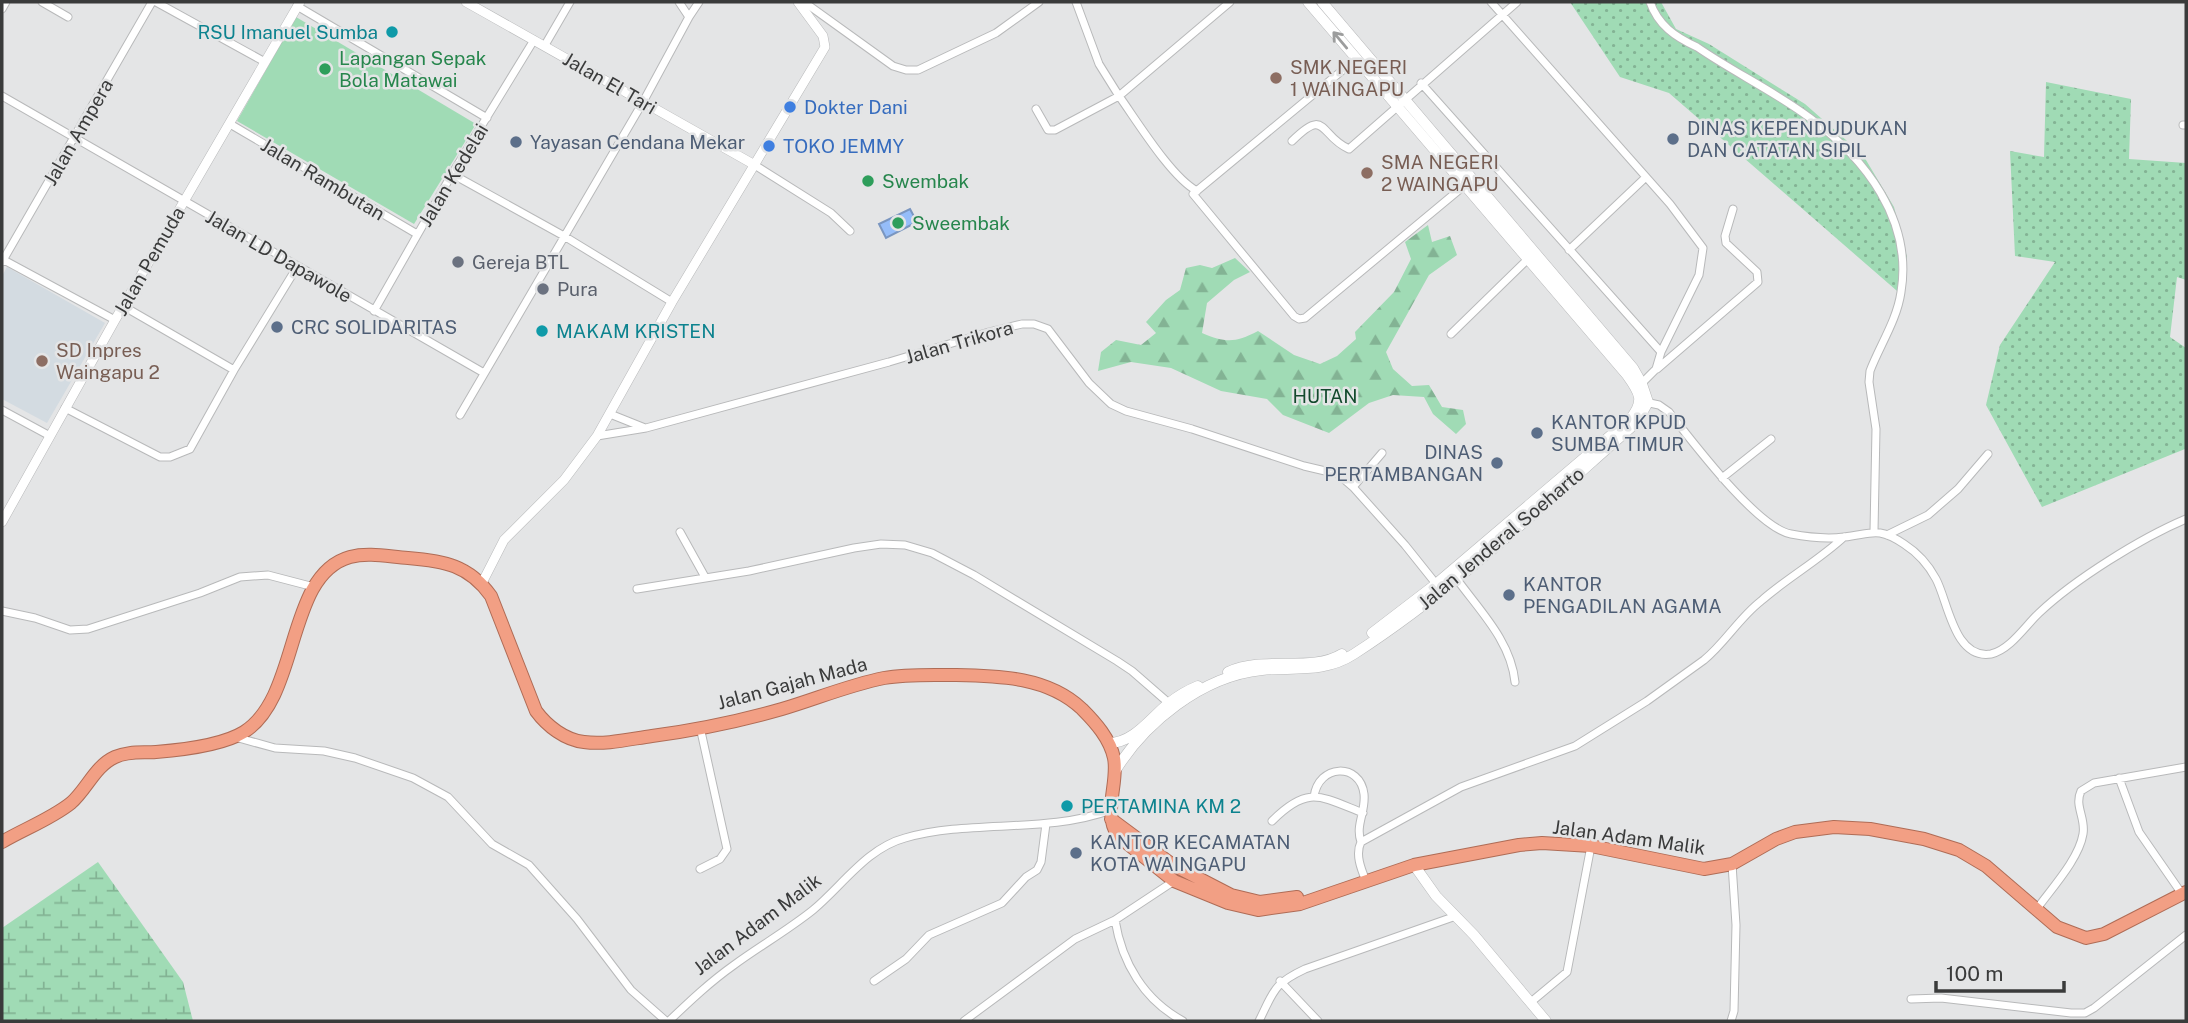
<svg xmlns="http://www.w3.org/2000/svg" width="2188" height="1023" viewBox="0 0 2188 1023" font-family="'Public Sans',sans-serif">
	<style>
		.built { fill: #d3dbe1 }
		.grass { fill: url(#grass-dots) }
		.forest { fill: url(#forest-firs) }
		.wetland { fill: url(#wetland-marsh) }
		.garden { fill: #a0dbb5 }
		.water { fill: #95bdf9; stroke: #7a96c0; stroke-width: 2 }
		.lines { fill: none; stroke-linecap: round; stroke-linejoin: round }
		.minor-casing { stroke: #b8b9ba; stroke-width: 9 }
		.tertiary-casing { stroke: #b8b9ba; stroke-width: 10 }
		.secondary-casing { stroke: #b8b9ba; stroke-width: 11 }
		.trunk-casing { stroke: #af6c56; stroke-width: 14 }
		.minor { stroke: #fff; stroke-width: 7 }
		.tertiary { stroke: #fff; stroke-width: 9 }
		.secondary { stroke: #fff; stroke-width: 10 }
		.trunk { stroke: #f29f84; stroke-width: 12 }
		.oneway { stroke: #9c9d9d }
		.culture-dot { fill: #0f9aa8; stroke: #e4e5e6; stroke-width: 2.5 }
		.leisure-dot { fill: #2e9e5b; stroke: #e4e5e6; stroke-width: 2.5 }
		.education-dot { fill: #8d6e63; stroke: #e4e5e6; stroke-width: 2.5 }
		.shop-dot { fill: #3f7fe0; stroke: #e4e5e6; stroke-width: 2.5 }
		.service-dot { fill: #5c6f8a; stroke: #e4e5e6; stroke-width: 2.5 }
		.worship-dot { fill: #6b7280; stroke: #e4e5e6; stroke-width: 2.5 }
		.labels { text-anchor: middle; dominant-baseline: central; stroke-width: 5; stroke-linejoin: round; paint-order: stroke }
		.culture-label { font-size: 19px; fill: #0d838f; stroke: #e4e5e6; text-anchor: start }
		.leisure-label { font-size: 19px; fill: #27864d; stroke: #e4e5e6; text-anchor: start }
		.education-label { font-size: 19px; fill: #785e54; stroke: #e4e5e6; text-anchor: start }
		.street-label { font-size: 19px; fill: #3a3b3b; stroke: #e4e5e6 }
		.shop-label { font-size: 19px; fill: #366cbe; stroke: #e4e5e6; text-anchor: start }
		.service-label { font-size: 19px; fill: #4e5e75; stroke: #e4e5e6; text-anchor: start }
		.worship-label { font-size: 19px; fill: #5b616d; stroke: #e4e5e6; text-anchor: start }
		.park-label { font-size: 19px; fill: #134a2d; stroke: #e4e5e6 }
	</style>
	<defs>
		<pattern id="grass-dots" width="8" height="8" patternUnits="userSpaceOnUse" patternTransform="scale(1.75)"><rect width="8" height="8" fill="#a0dbb5"/><path d="M2 2h.1M6 6h.1" fill="none" stroke="#83b394" stroke-width="1.8" stroke-linecap="round"/></pattern>
		<pattern id="forest-firs" width="22" height="20" patternUnits="userSpaceOnUse" patternTransform="scale(1.75)"><rect width="22" height="20" fill="#a0dbb5"/><path d="M5 1l3.5 6h-7zM16 11l3.5 6h-7z" fill="#83b394"/></pattern>
		<pattern id="wetland-marsh" width="20" height="14" patternUnits="userSpaceOnUse" patternTransform="scale(1.75)"><rect width="20" height="14" fill="#a0dbb5"/><path d="M1 5h8M5 5V1M11 12h8M15 12V8" fill="none" stroke="#83b394"/></pattern>
	</defs>
	<rect width="100%" height="100%" fill="#e4e5e6"/>
	<path class="built" d="M7 267 105 323 47 423 2 399V276Z"/>
	<path class="grass" d="M1570 2H1661L1676 29 1709 44 1805 104 1863 155 1894 207 1907 257 1904 297 1669 93 1620 77Z
		M2046 82 2131 99 2129 159 2186 163V280L2177 277 2170 337 2186 348V436L2185 449 2042 507 1986 405 2000 345 2055 262 2015 256 2010 151 2044 157Z"/>
	<path class="forest" d="M1428 225 1432 242 1450 236 1457 255 1429 275 1386 352 1393 369 1412 386 1429 385 1442 407 1463 410 1466 424 1456 434 1433 414 1424 397 1393 395 1369 403 1329 433 1283 415 1267 399 1221 391 1171 368 1131 362 1098 371 1101 352 1116 340 1141 345 1156 333 1146 322 1166 300 1180 290 1186 268 1200 265 1212 268 1235 258 1250 272 1234 280 1207 303 1202 333C1226 343 1235 343 1258 331L1294 355 1320 364 1337 356 1356 339 1355 332 1394 292 1411 259 1405 242Z"/>
	<path class="wetland" d="M98 862 183 982 193 1021H2V928Z"/>
	<path class="garden" d="M296 17 476 124 414 224 237 121Z"/>
	<path class="water" d="M910 209 917 222 886 238 879 224Z"/>
	<g class="lines">
		<defs>
			<path id="minor" d="M42 2 68 17
				M156 2 265 62
				M804 2 893 66 906 70H918L996 33 1039 2
				M1076 2 1099 64 1119 96 1230 2
				M1491 2 1670 204 1703 248 1699 275 1661 352 1656 369 1638 387
				M1650 2C1658 25 1675 37 1697 47 1733 72 1774 91 1810 118 1865 158 1913 220 1901 292 1897 320 1880 345 1870 371L1869 382 1876 429 1874 531
				M297 6 487 118
				M2 9 6 2
				M689 17 699 2
				M545 45 570 2
				M1356 59 1193 194 1294 316 1299 319 1305 318 1465 185
				M1421 83 1661 352
				M2 96 484 373
				M1036 109 1048 130H1055L1119 96C1137 121 1171 177 1197 191
				M230 124 417 234
				M2183 125H2186
				M1292 141C1327 106 1319 136 1349 149L1517 2
				M753 164 831 213 850 231
				M452 174 564 236 672 302
				M1569 250 1646 177
				M2 259 115 320
				M2 262 152 2
				M123 306 234 370
				M374 311 452 174 534 40
				M1451 334 1529 258
				M1657 369 1758 282 1757 272 1726 243 1725 236 1733 209
				M1645 402 1659 405 1669 412C1692 441 1757 528 1791 534 1807 537 1828 539 1844 537 1872 534 1877 526 1904 544 1918 553 1928 564 1936 579 1948 601 1954 660 1991 654 2010 650 2026 625 2039 613 2075 579 2141 538 2186 519
				M65 408 160 457H170L190 449 234 370 297 267
				M2 410 50 436
				M610 414 645 428
				M460 415 643 102 689 17 679 2
				M597 436 646 428 889 362 989 332 1022 324H1034L1048 329 1089 383 1111 404 1126 411 1192 429 1304 466 1338 474 1353 487 1405 545 1437 585
				M1722 478 1771 439
				M1353 487 1382 453
				M680 532 705 577
				M1887 535 1928 515 1958 489 1988 454
				M1456 578C1479 610 1511 641 1515 682
				M637 589 749 571 854 548 881 544 905 545 932 553 974 575 1117 661 1132 671 1171 705
				M2 611 35 618 70 630 88 629 200 593 240 577 268 575 314 587
				M235 737 275 748 324 751 355 758 413 778 448 797 492 844 529 865 577 919 631 990 666 1021
				M2119 778 2139 832 2182 894
				M1314 797C1318 764 1360 762 1364 794 1366 812 1355 825 1361 842
				M1272 821C1308 785 1320 796 1363 813
				M700 869 720 859 727 849 700 727
				M1366 881C1361 869 1355 854 1361 842L1461 787 1575 746 1647 701 1704 660C1725 643 1739 618 1761 601 1787 578 1818 561 1844 537
				M2036 910C2051 889 2079 859 2083 834 2086 818 2074 806 2081 791L2094 783 2186 767
				M1115 920C1122 963 1144 1000 1183 1021
				M874 981 906 959 929 935 1002 903 1026 877 1037 870 1041 862 1046 824
				M1280 981 1318 1021
				M1911 999 1941 998 2071 1013H2085L2094 1008 2186 935
				M1531 1002 1567 972 1591 846
				M669 1021C690 1001 710 982 734 965 760 946 788 930 813 910 842 886 867 848 905 838 972 819 1045 834 1111 810
				M964 1021 1075 939 1115 920 1174 881
				M1259 1021C1274 991 1273 984 1305 969L1456 916
				M1731 1021 1734 1011 1736 925 1732 864"/>
			<path id="tertiary" d="M466 2 753 164
				M2 522 115 320 300 2
				M482 583 504 540 564 480 597 436 672 302 825 47 823 36 798 2"/>
			<path id="secondary" d="M1308 2 1627 375C1640 393 1645 401 1630 419L1436 584 1372 633
				M1228 672C1265 655 1311 673 1342 654
				M1109 743C1134 743 1151 717 1169 703 1178 696 1188 690 1198 686
				M1114 773C1144 723 1202 676 1262 670 1294 667 1325 673 1354 654 1456 588 1546 502 1637 422L1648 402 1642 384 1633 368 1322 2
				M1414 865 1436 896 1474 935 1546 1021"/>
			<path id="trunk" d="M1111 819 1173 865 1231 895 1260 902 1297 897
				M2 842C24 829 51 819 71 803 87 789 95 766 115 757 128 751 142 753 156 752 181 750 223 745 244 732 301 696 285 575 350 557 369 552 390 557 408 558 444 561 469 565 491 596L536 711C547 726 565 740 584 742 606 745 630 739 652 736 696 730 740 721 782 709 816 699 849 685 884 678 906 674 930 675 952 675 998 676 1047 676 1082 709 1096 723 1110 739 1114 758 1119 783 1102 812 1118 836L1174 881 1228 903 1258 910 1300 904 1414 865 1519 845 1542 843 1591 846 1704 869 1732 864 1776 839 1795 832 1834 827 1870 829 1924 839 1959 850 1986 866 2057 927 2086 938 2104 934 2186 892"/>
		</defs>
		<use href="#minor" class="minor-casing"/>
		<use href="#tertiary" class="tertiary-casing"/>
		<use href="#secondary" class="secondary-casing"/>
		<use href="#trunk" class="trunk-casing"/>
		<use href="#minor" class="minor"/>
		<use href="#tertiary" class="tertiary"/>
		<use href="#secondary" class="secondary"/>
		<use href="#trunk" class="trunk"/>
	</g>
	<defs><path id="oneway-shaft" d="M-6 0H5M1.5-3L5.5 0L1.5 3" fill="none" stroke-width="1.6" stroke-linecap="round" stroke-linejoin="round" transform="scale(1.75)"/></defs>
	<use class="oneway" href="#oneway-shaft" transform="translate(1340 40) rotate(-130)"/>
	<g class="culture-dot">
		<circle cx="392" cy="32" r="7"/>
		<circle cx="542" cy="331" r="7"/>
		<circle cx="1067" cy="806" r="7"/>
	</g>
	<g class="leisure-dot">
		<circle cx="325" cy="69" r="7"/>
		<circle cx="868" cy="181" r="7"/>
		<circle cx="898" cy="223" r="7"/>
	</g>
	<g class="education-dot">
		<circle cx="1276" cy="78" r="7"/>
		<circle cx="1367" cy="173" r="7"/>
		<circle cx="42" cy="361" r="7"/>
	</g>
	<g class="shop-dot">
		<circle cx="790" cy="107" r="7"/>
		<circle cx="769" cy="146" r="7"/>
	</g>
	<g class="service-dot">
		<circle cx="1673" cy="139" r="7"/>
		<circle cx="516" cy="142" r="7"/>
		<circle cx="277" cy="327" r="7"/>
		<circle cx="1537" cy="433" r="7"/>
		<circle cx="1497" cy="463" r="7"/>
		<circle cx="1509" cy="595" r="7"/>
		<circle cx="1076" cy="853" r="7"/>
	</g>
	<g class="worship-dot">
		<circle cx="458" cy="262" r="7"/>
		<circle cx="543" cy="289" r="7"/>
	</g>
	<g class="labels">
		<g class="culture-label">
			<text x="378" y="32" text-anchor="end">RSU Imanuel Sumba</text>
			<text x="556" y="331">MAKAM KRISTEN</text>
			<text x="1081" y="806">PERTAMINA KM 2</text>
		</g>
		<g class="leisure-label">
			<text x="339" y="58">Lapangan Sepak<tspan x="339" dy="22">Bola Matawai</tspan></text>
			<text x="882" y="181">Swembak</text>
			<text x="912" y="223">Sweembak</text>
		</g>
		<g class="education-label">
			<text x="1290" y="67">SMK NEGERI<tspan x="1290" dy="22">1 WAINGAPU</tspan></text>
			<text x="1381" y="162">SMA NEGERI<tspan x="1381" dy="22">2 WAINGAPU</tspan></text>
			<text x="56" y="350">SD Inpres<tspan x="56" dy="22">Waingapu 2</tspan></text>
		</g>
		<g class="street-label">
			<text transform="translate(610 83) rotate(30)">Jalan El Tari</text>
			<text transform="translate(78 132) rotate(-60)">Jalan Ampera</text>
			<text transform="translate(453 175) rotate(-59)">Jalan Kedelai</text>
			<text transform="translate(323 179) rotate(31)">Jalan Rambutan</text>
			<text transform="translate(279 256) rotate(30)">Jalan LD Dapawole</text>
			<text transform="translate(149 261) rotate(-60)">Jalan Pemuda</text>
			<text transform="translate(959 342) rotate(-16)">Jalan Trikora</text>
			<text transform="translate(1501 538) rotate(-40)">Jalan Jenderal Soeharto</text>
			<text transform="translate(792 683) rotate(-15)">Jalan Gajah Mada</text>
			<text transform="translate(1629 837) rotate(8)">Jalan Adam Malik</text>
			<text transform="translate(757 924) rotate(-37)">Jalan Adam Malik</text>
		</g>
		<g class="shop-label">
			<text x="804" y="107">Dokter Dani</text>
			<text x="783" y="146">TOKO JEMMY</text>
		</g>
		<g class="service-label">
			<text x="1687" y="128">DINAS KEPENDUDUKAN<tspan x="1687" dy="22">DAN CATATAN SIPIL</tspan></text>
			<text x="530" y="142">Yayasan Cendana Mekar</text>
			<text x="291" y="327">CRC SOLIDARITAS</text>
			<text x="1551" y="422">KANTOR KPUD<tspan x="1551" dy="22">SUMBA TIMUR</tspan></text>
			<text x="1483" y="452" text-anchor="end">DINAS<tspan x="1483" dy="22">PERTAMBANGAN</tspan></text>
			<text x="1523" y="584">KANTOR<tspan x="1523" dy="22">PENGADILAN AGAMA</tspan></text>
			<text x="1090" y="842">KANTOR KECAMATAN<tspan x="1090" dy="22">KOTA WAINGAPU</tspan></text>
		</g>
		<g class="worship-label">
			<text x="472" y="262">Gereja BTL</text>
			<text x="557" y="289">Pura</text>
		</g>
		<g class="park-label">
			<text x="1325" y="396">HUTAN</text>
		</g>
	</g>
	<rect width="2188" height="1023" fill="none" stroke="#3a3b3b" stroke-width="7"/>
	<path d="M1936 981v10h128v-10" fill="none" stroke="#3a3b3b" stroke-width="3.5"/>
	<text x="1946" y="981" font-size="21" fill="#3a3b3b" stroke="#e4e5e6" stroke-width="5" paint-order="stroke">100 m</text>
</svg>
